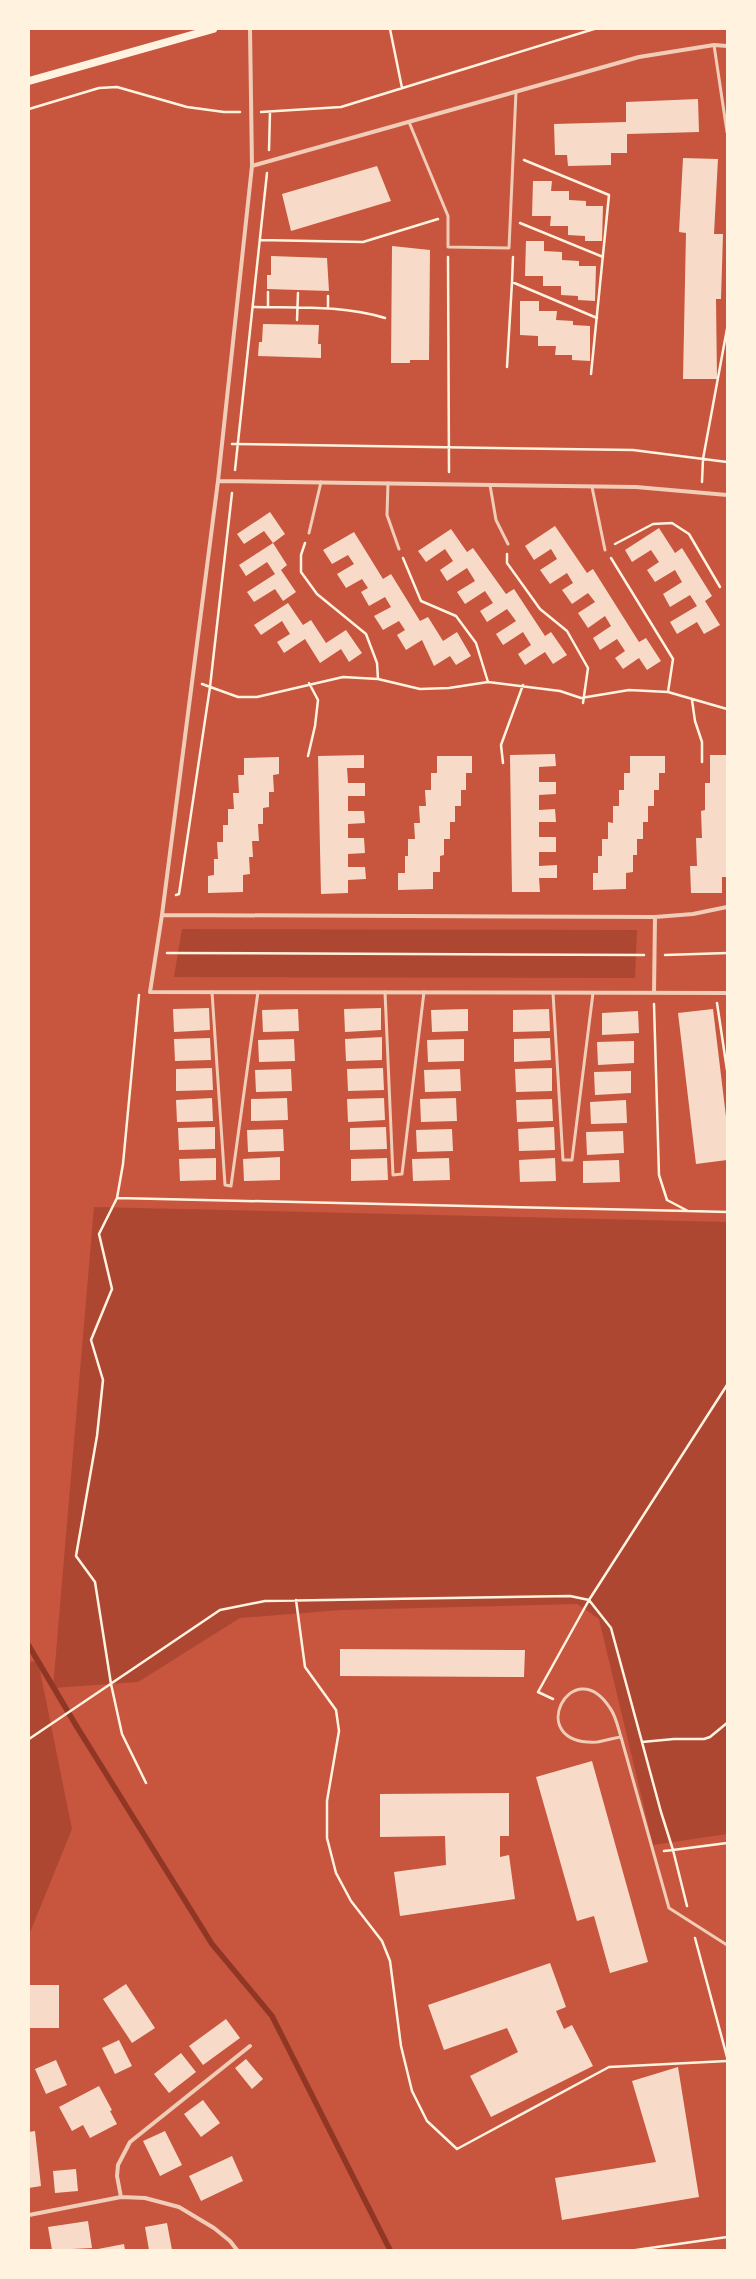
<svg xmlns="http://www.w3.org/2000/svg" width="756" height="2279" viewBox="0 0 756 2279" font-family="Literata,serif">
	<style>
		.green { fill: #ae4732 }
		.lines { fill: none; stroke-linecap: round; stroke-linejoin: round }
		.stream { stroke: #8f3625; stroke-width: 5.5 }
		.building { fill: #f7dbc8 }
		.path { stroke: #fff3e0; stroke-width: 2.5 }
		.service { stroke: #f1ccb7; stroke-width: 3 }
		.minor { stroke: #f1ccb7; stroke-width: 4 }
		.secondary { stroke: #fff3e0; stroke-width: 8 }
	</style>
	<rect width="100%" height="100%" fill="#c8553d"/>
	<path class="green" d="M182 929 637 930 635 978 174 977Z
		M94 1207 727 1222V1834L653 1845 599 1619 577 1604 341 1610 240 1618 138 1682 53 1688Z
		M38 1661 72 1829 29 1935V1662Z"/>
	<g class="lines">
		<path class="stream" d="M29 1646 77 1727 212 1944 272 2016 390 2250"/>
	</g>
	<path class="building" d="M698 99 699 132 627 134V153H611V165L568 166 567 155H555L554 124 626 122V102Z
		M683 158 718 159 714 234H723L721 299H716L717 379H683L686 233 679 232Z
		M377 166 391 201 291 231 282 194Z
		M533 181H552L551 191H569V200L586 201V206H603L602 241H585V236L568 235V226H550L551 216H532Z
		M526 241H544V251L562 252V260L579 261V266H596L595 301 578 300V296L561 295V286H543V276H525Z
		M392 246 430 250 429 360H410V363H391Z
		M271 256 327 258 329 291 267 289V275H271Z
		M520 301H539V311H557L556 320 573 321V325L590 326V361L572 360V355H555L556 346H538V336L520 335Z
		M263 324 319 325 318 344H321V358L258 356 259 342H262Z
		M270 512 285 534 273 543 264 531 244 544 237 534Z
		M555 526 587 573 593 569 639 642 646 638 661 661 647 670 639 658 623 669 615 658 625 651 617 639 600 650 593 638 611 626 605 616 588 628 578 613 595 602 588 593 572 604 562 590 573 583 567 573 550 584 540 570 557 559 551 549 534 560 525 546Z
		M659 528 675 553 682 548 712 596 705 601 720 625 704 634 697 622 677 634 670 622 697 606 690 595 670 607 663 594 682 582 675 570 655 582 647 570 659 562 651 550 632 562 625 550Z
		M451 529 467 552 473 548 506 594 514 589 545 636 551 632 567 655 553 664 545 652 525 665 518 654 531 645 523 632 503 645 496 634 516 621 507 609 487 622 480 611 493 603 485 591 465 604 457 592 475 581 467 568 447 581 440 570 453 561 445 549 426 562 418 551Z
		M354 532 383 579 391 574 420 621 428 617 443 641 457 632 471 656 456 665 450 656 434 666 422 640 406 650 397 635 405 630 399 621 383 630 374 616 391 607 385 597 369 606 361 592 368 588 362 579 346 588 337 574 354 564 348 555 332 564 323 550Z
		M273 543 287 565 281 570 296 592 283 601 275 589 254 602 247 592 275 574 267 562 246 576 239 565Z
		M288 603 303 625 311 620 326 643 346 630 362 653 349 662 341 649 320 663 305 639 284 653 277 642 290 634 282 621 261 635 254 625Z
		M555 754 556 766 539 767V782H556V794L539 795V810L555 809 556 822H539V837H556V852H539V866L557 865V878H539L540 892H512L510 755Z
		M364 755V768H347L348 783H365V796H348V811H364L365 823 348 824V838H364L365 853 348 854V867H365L366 879 348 880V893L321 894 318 756Z
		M710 755H727V877H722V893H691L690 866H697L696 838H702L701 811 705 810V783H710Z
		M437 756H472V773H466V790H461V806H455V822H450V839H444V855L440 856V872H433V889L398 890V873H405V856H408V839H415L414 823H420L419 806H426L425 790H431V773H437Z
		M630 756H665V773H659V790H654V806H648V822H643V839H637V855H633V872L626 873V889L593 890V873H598V856H602V839H608V822L613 823V806H619V790H624V773H630Z
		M279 757V774L273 775 274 792H269V807L263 808V824H258L259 841H252L253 857H249L250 874 243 875V892L208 893V876L214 875V859H218L217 842H223V825H228V809H234L233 793H239L238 775H244V758Z
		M209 1008 210 1030 174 1032 173 1009Z
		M381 1008V1030L345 1032 344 1009Z
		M298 1009 299 1031 263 1032 262 1010Z
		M468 1009V1031L432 1032 431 1010Z
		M549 1009 550 1031 513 1032V1010Z
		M713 1009 727 1125V1160L696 1164 678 1013Z
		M638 1011 639 1033 602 1035V1013Z
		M382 1037V1060L346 1061 345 1039Z
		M210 1038 211 1060 175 1061 174 1039Z
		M550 1038 551 1060 514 1062V1039Z
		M294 1039 295 1061 259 1062 258 1040Z
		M464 1039V1061L428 1062 427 1040Z
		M634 1041V1063L598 1065 597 1042Z
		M212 1068 213 1090 176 1091V1069Z
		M383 1068 384 1090 348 1091 347 1069Z
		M552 1068V1091L516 1092 515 1069Z
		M291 1069 292 1091 256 1092 255 1070Z
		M460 1069 461 1091 425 1092 424 1070Z
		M631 1071V1093L595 1095 594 1072Z
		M212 1098 213 1121 177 1122 176 1100Z
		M287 1098 288 1120 251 1121V1099Z
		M384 1098 385 1120 348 1122 347 1099Z
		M456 1098 457 1121 421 1122 420 1099Z
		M552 1099 553 1121 517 1122 516 1100Z
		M626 1100 627 1123 591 1124 590 1102Z
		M215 1127V1149L179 1150 178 1128Z
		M386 1127 387 1149 350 1150V1128Z
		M554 1127 555 1150 519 1151 518 1129Z
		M283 1129 284 1151 248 1152 247 1130Z
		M452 1129 453 1151 417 1152 416 1130Z
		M623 1131 624 1153 587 1155 586 1132Z
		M280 1157V1180L244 1181 243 1159Z
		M216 1158V1180L180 1181 179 1159Z
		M387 1158 388 1180 351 1181V1159Z
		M449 1158 450 1180 413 1181 412 1159Z
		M555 1158 556 1181 520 1182 519 1160Z
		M619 1160 620 1182 583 1183V1161Z
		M340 1649 525 1650 524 1677 340 1676Z
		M592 1761 648 1962 610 1973 594 1916 577 1921 536 1777Z
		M509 1793V1836H500V1857L509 1855 515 1899 400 1916 394 1872 446 1865 445 1836 380 1837V1794Z
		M550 1963 566 2007 556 2011 564 2029 572 2025 593 2066 491 2117 470 2076 518 2052 507 2028 444 2050 428 2005Z
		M126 1984 155 2028 132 2043 103 1999Z
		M30 1985H59V2028H30Z
		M226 2019 240 2038 203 2065 189 2046Z
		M119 2040 132 2066 115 2074 102 2048Z
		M181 2053 196 2072 169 2093 154 2074Z
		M246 2059 263 2079 252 2089 235 2068Z
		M56 2060 67 2085 46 2094 35 2069Z
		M678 2067 699 2197 562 2220 555 2178 656 2162 632 2081Z
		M99 2086 112 2110 110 2111 117 2124 90 2138 83 2125 72 2131 59 2107Z
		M203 2100 220 2123 201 2137 184 2114Z
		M35 2131 41 2186 29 2188V2132Z
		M165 2131 182 2165 160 2176 143 2141Z
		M232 2156 243 2181 201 2201 189 2176Z
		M76 2169 78 2191 55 2193 53 2171Z
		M88 2221 92 2248 52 2250 48 2227Z
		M167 2223 172 2250H149L145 2227Z
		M124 2244 125 2250H98V2249Z"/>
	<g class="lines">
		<path class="path" d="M390 29 402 88
			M29 109 99 88 117 87 187 107 224 112H240
			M261 112 341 107 594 29
			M269 150 270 112
			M524 160 609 195 591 374
			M520 223 603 257
			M260 240 363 242 438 219
			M448 257 449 472
			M513 257 512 282 597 318
			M328 296V308
			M253 307C298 308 342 305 385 318
			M268 307V292
			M297 320 298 293
			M507 367 512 282
			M232 444 633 450 727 462
			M235 470 267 173
			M702 482 703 459 727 329
			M305 543 301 555V572L317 594 366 634 377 663 378 679
			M615 544 653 524 672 523 689 534 720 587
			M507 554V563L540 609 567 631 588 668 583 703
			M403 558 421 601 456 616 476 643 488 682
			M611 558 673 659 668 692
			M202 684 238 697H257L343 677 378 679 420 689 449 688 488 682 560 691 581 698 629 690 668 692 727 709
			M692 700 695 721 702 742V762
			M308 756 315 726 318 700 309 683
			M503 763 501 745 523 685
			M176 895 179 894 210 687 232 493
			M167 953 644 955
			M665 955 727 953
			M139 995 123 1164 117 1198 99 1234 112 1289 91 1340 103 1380 97 1436 76 1556 95 1582 111 1684 122 1734 146 1783
			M717 1003 727 1070
			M654 1004 659 1175 667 1200 688 1211 727 1212
			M117 1198 688 1211
			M296 1600 305 1667 336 1710 339 1731 327 1801V1838L336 1873 351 1901 382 1941 390 1961 401 2046 412 2091 427 2121 457 2149 609 2067 727 2061
			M553 1699 538 1692 589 1600 727 1385
			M29 1739 220 1610 265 1601 570 1596 589 1600 611 1628 661 1812 673 1850 727 1843
			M642 1742 674 1739H704L710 1737 727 1723
			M664 1851 673 1850 687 1906
			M695 1938 727 2057
			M636 2250 727 2237"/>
		<path class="service" d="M714 45 727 132
			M409 122 448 216V247L509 248 516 92
			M388 483 387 515 399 549
			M490 485 496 520 508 544
			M592 487 605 550
			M309 533 321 482
			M212 992 225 1185 231 1186 258 992
			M385 992 393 1175 402 1174 424 992
			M553 993 563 1160H572L593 993
			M621 1737C613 1738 604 1741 597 1742 522 1746 572 1649 610 1708 616 1716 618 1728 621 1737L669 1908 727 1945"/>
		<path class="minor" d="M250 29 252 166 218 481 162 915 655 917 693 914 727 907
			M252 166 639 57 714 45 727 46
			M218 481 636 487 727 495
			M162 915 150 992 727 993
			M654 993 655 917
			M121 2197 117 2176 118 2165 130 2142 250 2046
			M29 2215 121 2197 145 2198 179 2207 214 2228 230 2241 237 2250"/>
		<path class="secondary" d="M29 81 213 29"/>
	</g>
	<rect width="756" height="2279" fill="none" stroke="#fff3e0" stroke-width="60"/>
</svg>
